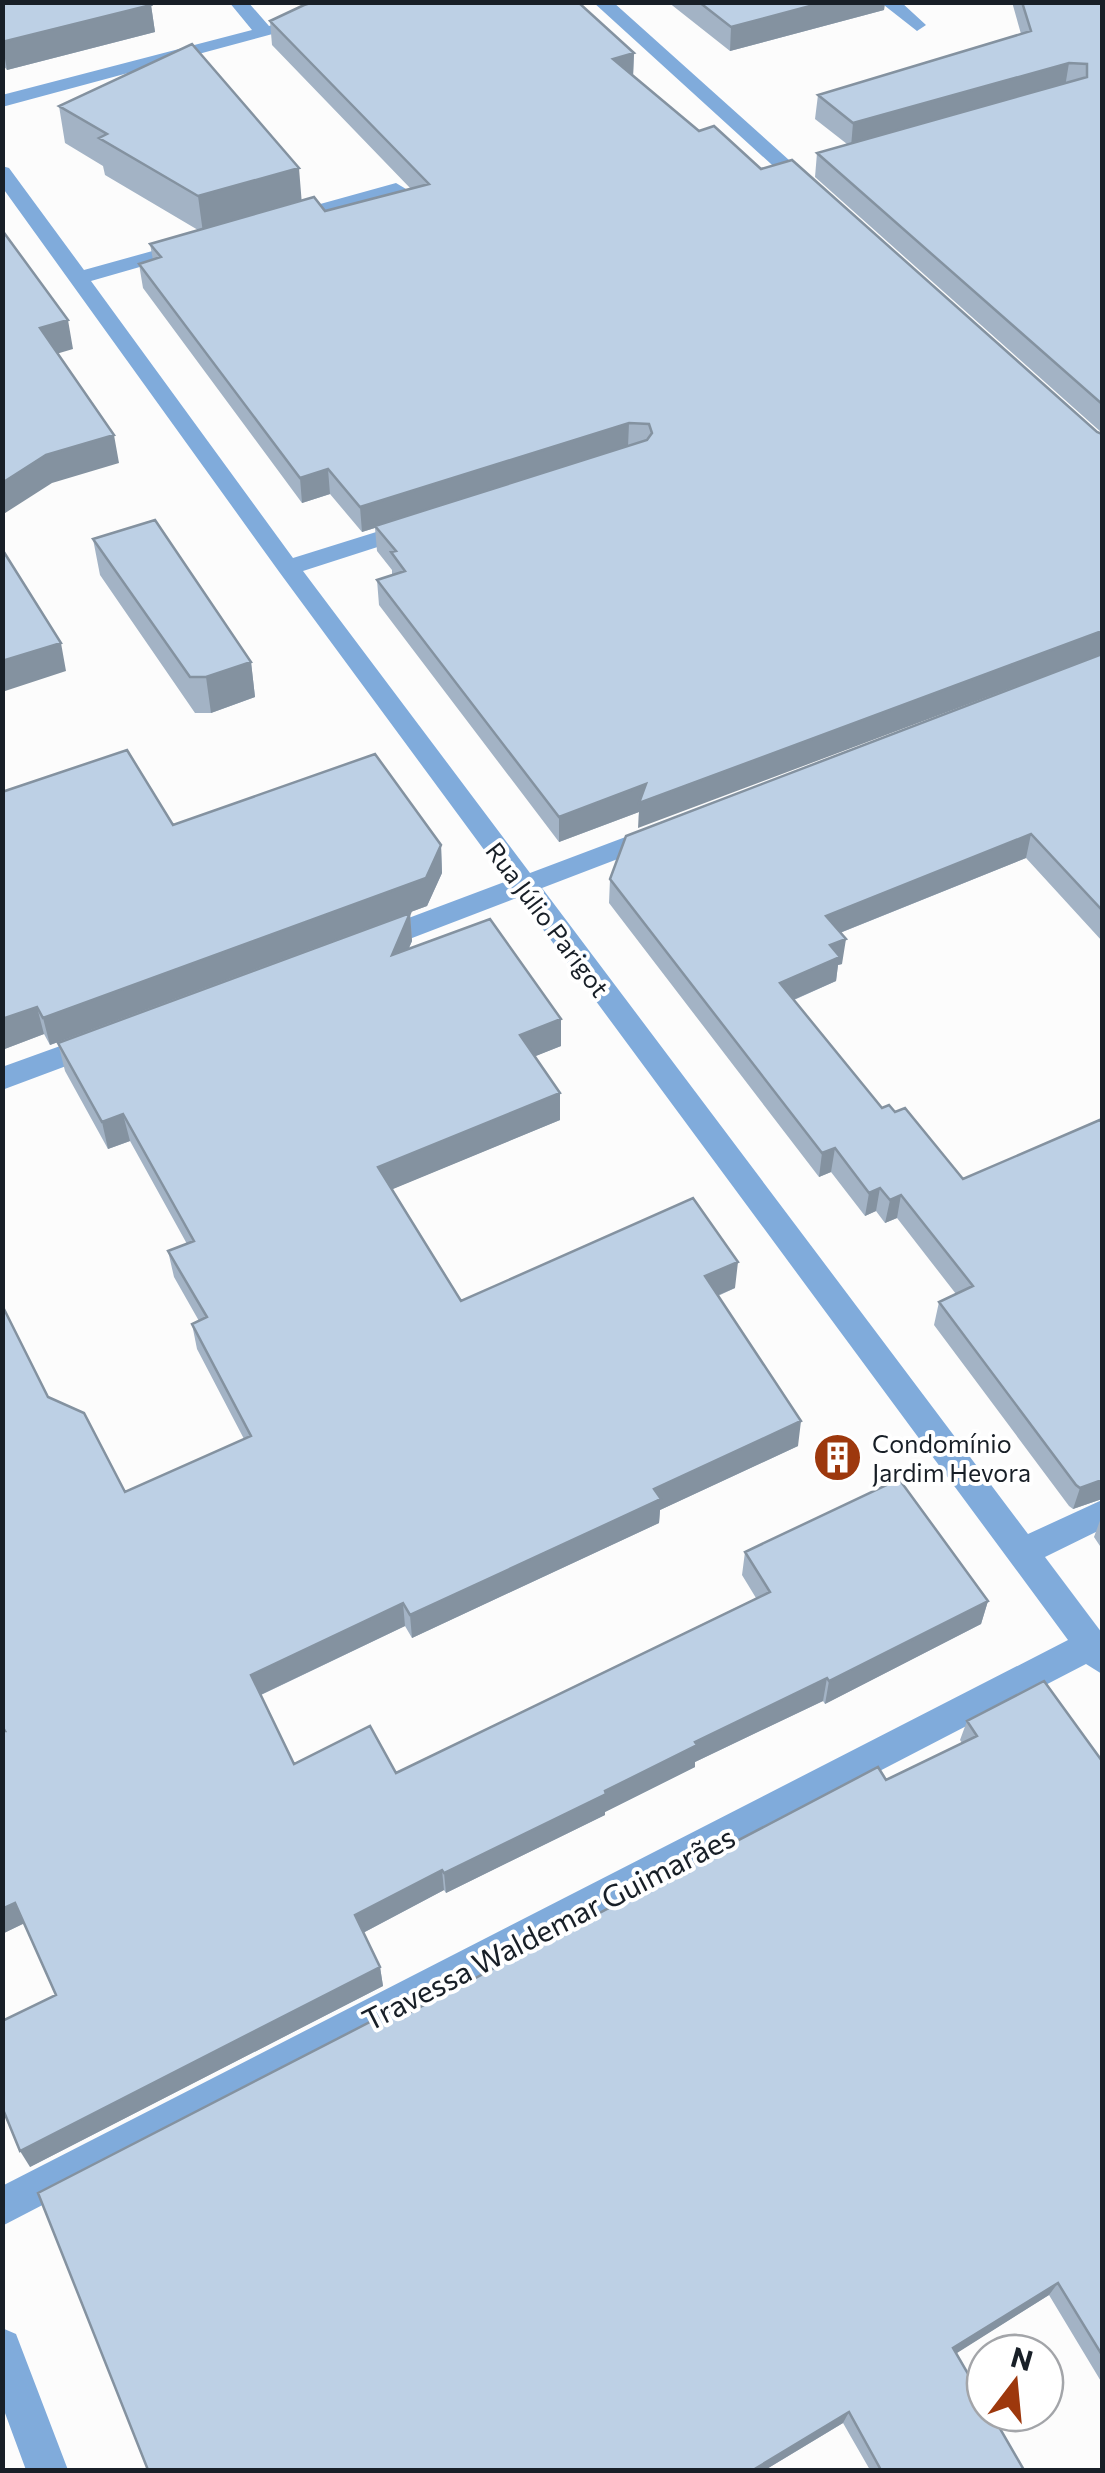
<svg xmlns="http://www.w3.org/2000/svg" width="1105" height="2473" viewBox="0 0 1105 2473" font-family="Commissioner,sans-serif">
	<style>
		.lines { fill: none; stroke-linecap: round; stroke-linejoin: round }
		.minor { fill: #80abdb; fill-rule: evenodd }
		.wall { fill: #a3b3c5 }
		.shaded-wall { fill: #8492a0 }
		.building { fill: #bdd0e5; stroke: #8492a0; stroke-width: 2.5 }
		.labels { text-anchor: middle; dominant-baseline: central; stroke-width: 8; stroke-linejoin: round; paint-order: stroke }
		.street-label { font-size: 25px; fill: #181f27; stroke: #fff }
		.poi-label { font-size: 25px; fill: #181f27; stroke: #fff; text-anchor: start }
		.near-street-label { font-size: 30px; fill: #181f27; stroke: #fff }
	</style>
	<rect width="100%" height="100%" fill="#fcfcfc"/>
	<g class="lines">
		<path class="minor" d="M229 2H248L269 26 359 2H391L2 107V95L252 30Z
			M593 2H613L819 187V195H805Z
			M880 2H901L926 25 917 31Z
			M2 166 9 168 84 270 192 240 199 242 202 246 199 250 91 281 293 558 405 523H421L425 528 421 533 303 571 530 873 652 827H670L674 833 670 839 542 888 1028 1534 1102 1500V1529L1045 1557 1102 1633V1674L1086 1664 2 2226V2186L1068 1640 519 897 386 948H366L362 941 366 934 507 881 280 573 2 187Z
			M396 183 406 189 403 193 284 226 274 220 277 216Z
			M99 1032 109 1036 113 1043 109 1050 2 1090V1067Z
			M2 2328 16 2334 68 2470H26L2 2405Z"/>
	</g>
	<path class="wall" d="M2 2 151 5 155 32 7 70 2 64Z
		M668 2H885L884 10 730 51Z
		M1012 2H1102V433L815 177 817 153 847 144 815 119 818 95 1021 34Z
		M270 21 634 53 633 76 699 131 638 828 639 812 559 842 379 605 377 580 392 575V570L377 551 375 528 362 532 330 494 302 503 143 288 139 264 153 260 150 244 198 230 105 175 103 166 65 143 59 106 325 211 411 189 272 45Z
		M93 539 251 662 255 697 211 713H195L100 575Z
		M1102 654V941L1026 858 840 933 842 964 838 965 836 981 794 1000 882 1108 1102 1499 1073 1509 1069 1506 934 1325 939 1302 956 1294 897 1218 885 1223 876 1211 865 1216 831 1172 819 1177 609 903 610 879Z
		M173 825 441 845 442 873 427 906 50 1045 44 1034 2 1050Z
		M410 913 412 941 409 948 561 1019V1046L535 1056 560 1093V1120L392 1189 461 1301 735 1288 718 1296 798 1446 660 1510 659 1523 412 1638 405 1626 261 1695 294 1764 396 1773 756 1598 742 1575 745 1552 988 1601 981 1624 825 1704 823 1701 695 1762V1767L605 1812V1815L446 1893 444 1890 363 1933 380 1967 383 1986 30 2167 56 1995 24 1923 2 1934V1731H4L48 1397 125 1492 244 1439 197 1349 192 1324 199 1321 174 1277 168 1251 187 1244 130 1141 108 1149 65 1071 58 1043Z
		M1102 1515V1549L1094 1537Z
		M967 1721 1102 1761V2383L1049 2295 956 2353 1024 2470H870L843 2423 765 2470H148L403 2016 962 1743 960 1740Z"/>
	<path class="shaded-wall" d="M825 2H885L884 10 730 51 731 27Z
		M151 5 155 32 7 70 2 42Z
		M634 53 633 77 613 59Z
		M1069 63 1065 87 851 147 853 123Z
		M299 168 302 205 203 233 198 196Z
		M68 320 73 349 46 357 40 328Z
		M629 423 628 447 362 532 360 507Z
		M114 435 119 463 52 483 2 515V483L46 455Z
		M328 469 330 494 302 503 300 478Z
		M1102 631V654L638 828 639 812 559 842V817L646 784Z
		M61 643 66 671 2 692V661Z
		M251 662 255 697 211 713 206 677Z
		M1031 834 1026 858 822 940 826 916Z
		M441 845 442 873 427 906 50 1045 43 1018Z
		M410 913 412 941 394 982 392 955Z
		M846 939 842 964 838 965 836 981 777 1007 780 983 830 945Z
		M37 1007 44 1034 2 1050V1019Z
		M561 1019V1046L521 1062 520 1035Z
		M560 1093V1120L381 1194 378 1167Z
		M123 1114 130 1141 108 1149 102 1122Z
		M835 1148 831 1172 819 1177 822 1153Z
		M880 1188 876 1211 865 1216 869 1193Z
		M901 1195 897 1218 885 1223 890 1200Z
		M738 1262 735 1288 702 1302 705 1276Z
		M801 1421 798 1446 660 1510 659 1523 412 1638 410 1615 654 1489Z
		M1102 1480V1499L1073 1509 1080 1488Z
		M988 1601 981 1624 825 1704 829 1681Z
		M403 1603 405 1626 256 1697 251 1675Z
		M827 1678 823 1701 695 1762V1767L605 1812V1815L446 1893 444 1873 605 1791 695 1742Z
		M442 1870 444 1890 359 1935 355 1915Z
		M15 1903 25 1923 2 1934V1909Z
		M380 1967 383 1986 30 2167 20 2151Z
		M1058 2283 1049 2295 946 2360 953 2348Z
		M849 2412 843 2423 765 2470H753Z"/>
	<path class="building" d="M2 2H149L151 5 2 42Z
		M314 2H578L634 53 613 59 699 131 714 126 761 169 792 160 1097 432 1102 434V631L639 803 646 784 559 817 377 580 405 571 391 552 396 551 375 526 647 440 652 433 649 424 629 423 360 507 328 469 300 478 139 264 161 257 150 244 314 197 325 211 429 184 270 21 304 5Z
		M699 2H825L731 27Z
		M1022 2H1102V404L817 153 1087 77V64L1069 63 853 123 818 95 1031 31Z
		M192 44 299 168 198 196 99 138 107 134 59 106Z
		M2 230 68 320 40 328 114 435 46 455 2 483Z
		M155 520 251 662 206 677H190L93 539Z
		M2 549 61 643 2 661Z
		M1102 654V910L1031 834 826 916 846 939 830 945 840 957 780 983 882 1108 889 1105 895 1112 905 1108 963 1179 1102 1119V1480L1080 1488 1076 1485 939 1302 973 1286 901 1195 890 1200 880 1188 869 1193 835 1148 822 1153 610 879 626 836Z
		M127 750 173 825 375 754 441 845 426 878 43 1018 37 1007 2 1019V792Z
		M410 913 392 955 490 919 561 1019 520 1035 560 1093 378 1167 461 1301 693 1198 738 1262 705 1276 801 1421 654 1489 661 1499 410 1615 403 1603 251 1675 294 1764 370 1726 396 1773 770 1592 745 1552 899 1479 988 1601 829 1681 827 1678 695 1742 697 1745 605 1791 606 1794 444 1873 442 1870 355 1915 380 1967 20 2151 2 2107V2021L56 1995 15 1903 2 1909V1731H5L2 1726V1305L48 1397 84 1413 125 1492 251 1436 192 1324 207 1317 168 1251 194 1241 123 1114 102 1122 58 1043Z
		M1044 1681 1102 1761V2355L1058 2283 953 2348 985 2403V2413H991L1024 2470H881L849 2412 753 2470H148L38 2193 399 2007 403 2016 878 1767 886 1780 977 1736 967 1721Z"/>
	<defs>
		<symbol id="building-disc" viewBox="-11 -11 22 22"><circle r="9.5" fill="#9d380d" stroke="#fff"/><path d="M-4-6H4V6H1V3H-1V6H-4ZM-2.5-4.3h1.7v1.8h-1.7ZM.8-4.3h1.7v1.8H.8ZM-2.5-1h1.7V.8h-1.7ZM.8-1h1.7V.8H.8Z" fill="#fff"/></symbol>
	</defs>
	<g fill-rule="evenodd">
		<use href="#building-disc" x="810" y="1430" width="55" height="55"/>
	</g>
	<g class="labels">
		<g class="street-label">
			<text transform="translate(548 919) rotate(53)">Rua Júlio Parigot</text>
		</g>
		<g class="poi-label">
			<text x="872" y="1443">Condomínio<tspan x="872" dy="29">Jardim Hevora</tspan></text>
		</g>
		<g class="near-street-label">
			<text transform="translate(548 1927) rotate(-27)">Travessa Waldemar Guimarães</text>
		</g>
	</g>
	<rect width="1105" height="2473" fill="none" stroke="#181f27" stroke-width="10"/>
	<g transform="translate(1015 2383) rotate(16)"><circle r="48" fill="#ffffff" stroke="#a3a5a9" stroke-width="2.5"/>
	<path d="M0-8L18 38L0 25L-18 38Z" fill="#9d380d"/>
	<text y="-15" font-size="28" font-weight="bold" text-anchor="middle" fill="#181f27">N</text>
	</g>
</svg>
